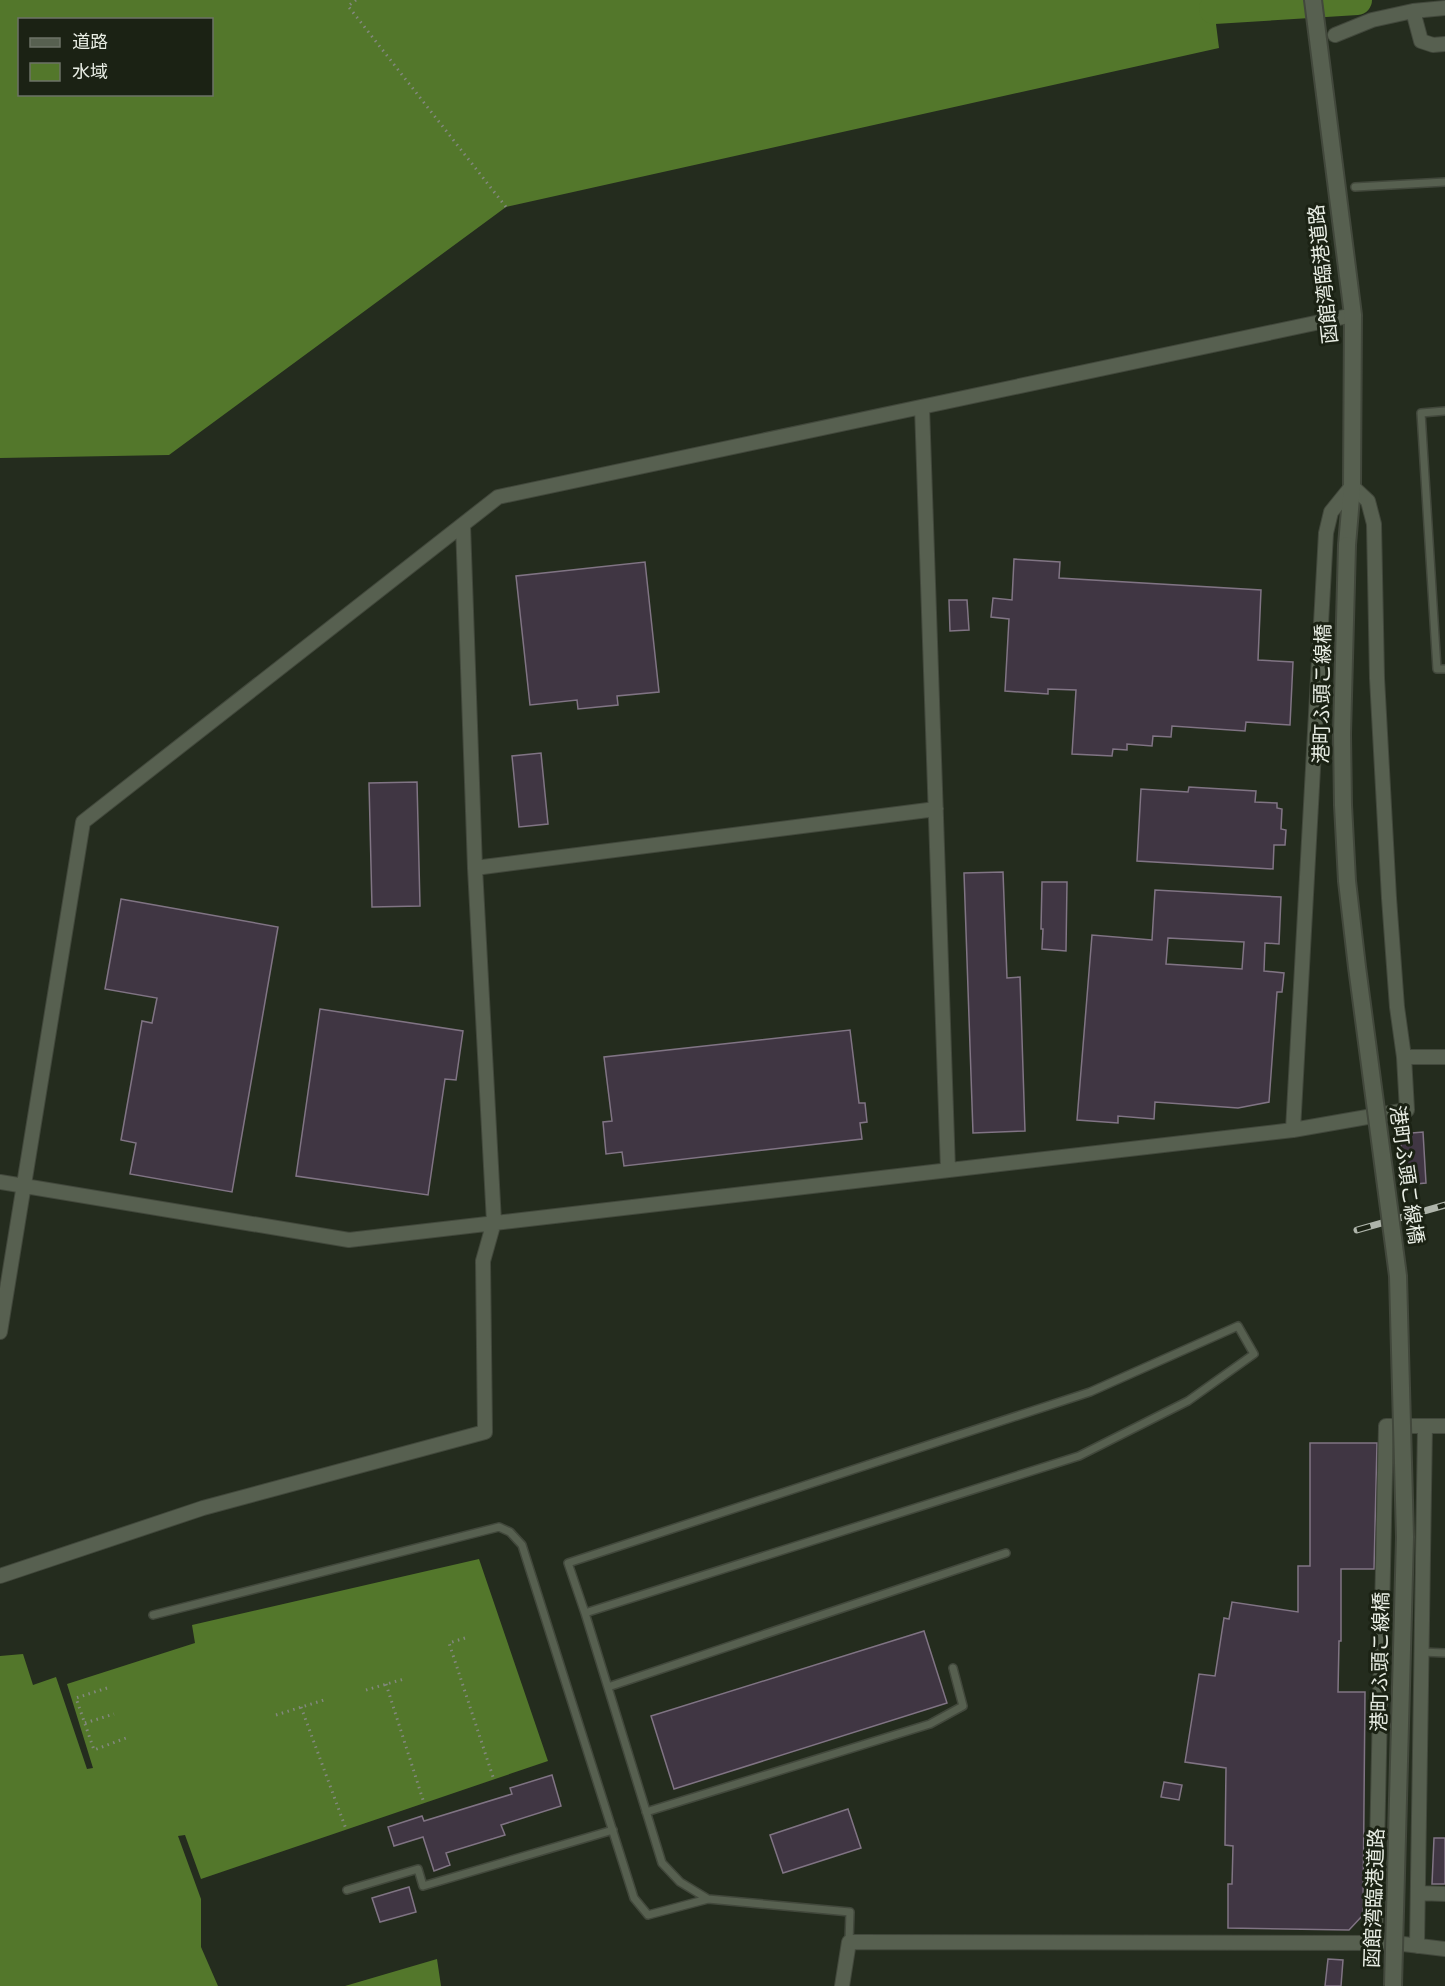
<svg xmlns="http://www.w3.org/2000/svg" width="1445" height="1986" viewBox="0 0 1445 1986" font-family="'Sofia Sans Condensed','Noto Sans JP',sans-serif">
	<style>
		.water { fill: #53772b; fill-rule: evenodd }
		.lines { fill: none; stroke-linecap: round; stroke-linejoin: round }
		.river { stroke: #53772b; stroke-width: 30 }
		.building { fill: #403643; stroke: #807484; stroke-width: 1.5; fill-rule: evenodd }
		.service-casing { stroke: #42483c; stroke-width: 10 }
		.minor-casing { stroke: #42483c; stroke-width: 16 }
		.tertiary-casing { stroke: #42483c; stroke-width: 20 }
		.path { stroke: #82887d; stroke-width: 3; stroke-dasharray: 1.5 4.5; stroke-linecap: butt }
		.service { stroke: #576050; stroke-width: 7 }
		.minor { stroke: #576050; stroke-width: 14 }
		.tertiary { stroke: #576050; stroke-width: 16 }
		.rail-casing { stroke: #aeb4aa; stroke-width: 7 }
		.rail { stroke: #1b2214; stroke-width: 4.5; stroke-dasharray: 14; stroke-linecap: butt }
		.tertiary-bridge-casing { stroke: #42483c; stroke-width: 20; stroke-linecap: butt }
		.tertiary-bridge { stroke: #576050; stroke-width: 16 }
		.labels { text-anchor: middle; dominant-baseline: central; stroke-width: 6; stroke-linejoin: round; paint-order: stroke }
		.street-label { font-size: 20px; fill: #e8ede4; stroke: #1b2214 }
	</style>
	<rect width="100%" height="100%" fill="#242c1e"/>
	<path class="water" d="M0 0H1213L1219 48 506 207 169 455 0 458ZM20 20H212V94H20Z
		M479 1559 548 1761 201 1879 185 1835 178 1836 201 1899V1947L218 1986H0V1656L23 1654 33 1685 56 1677 87 1769 93 1768 67 1684 195 1643 192 1625Z
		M437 1959 441 1986H345Z"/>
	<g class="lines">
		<path class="river" d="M1214 9 1357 0"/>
	</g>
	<path class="building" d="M1014 559 1060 562 1059 578 1261 590 1258 660 1293 662 1290 725 1246 722 1245 731 1172 726 1171 737 1153 736 1152 746 1127 744V750L1113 749 1112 756 1072 754 1076 690 1048 689V694L1005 691 1009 619 991 617 993 598 1012 600Z
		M645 562 659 692 617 696 618 705 578 709 577 700 530 705 516 576Z
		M949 600H967L969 630 950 631Z
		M541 753 548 824 519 827 512 756Z
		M417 782 420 906 372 907 369 783Z
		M1189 787 1256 791 1255 802 1277 803V808L1282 809 1281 829 1286 830 1285 845H1274L1273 869 1137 861 1141 789 1188 792Z
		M1003 872 1007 978 1020 977 1025 1131 973 1133 964 873Z
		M1042 882H1067L1066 951 1042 949 1043 929H1041Z
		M1155 890 1281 897 1279 944 1265 943 1264 971 1284 973 1282 992H1277L1269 1102 1238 1108 1155 1102 1154 1119 1118 1116V1123L1077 1120 1092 935 1152 940ZM1168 938 1244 942 1242 969 1166 964Z
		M121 899 278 927 232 1192 130 1174 136 1143 121 1140 142 1021 152 1023 157 998 105 989Z
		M320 1009 463 1031 456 1080 445 1079 428 1195 296 1176Z
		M850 1030 859 1103H865L867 1122 860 1123 862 1139 624 1166 622 1152 606 1154 603 1122 612 1121 604 1057Z
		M1423 1132 1426 1183 1404 1185 1400 1134Z
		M1310 1443H1377L1374 1569H1341V1641H1339L1338 1692H1365L1363 1915 1349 1930 1228 1928V1884H1232L1233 1846 1225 1845 1226 1768 1185 1762 1199 1674 1215 1676 1224 1618 1229 1619 1232 1602 1298 1612V1566H1310Z
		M924 1631 947 1703 674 1789 651 1716Z
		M552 1775 561 1806 501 1825 505 1835 446 1853 450 1865 434 1871 423 1837 394 1846 388 1827 422 1816 424 1821 512 1794 510 1788Z
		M1164 1782 1182 1785 1179 1800 1161 1797Z
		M848 1809 861 1848 783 1873 770 1835Z
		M1434 1838H1445V1884H1432Z
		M409 1887 416 1912 380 1922 372 1898Z
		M1328 1959 1343 1960 1341 1986H1325Z"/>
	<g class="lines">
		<defs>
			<path id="service" d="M1355 187 1445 182
				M1445 411 1421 413 1437 669H1445
				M585 1613 1079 1456 1188 1401 1254 1354 1238 1326 1090 1392 568 1563 585 1613 662 1863 680 1882 708 1899 850 1912 849 1942
				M153 1615 499 1527 510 1532 522 1545 634 1898 648 1915 708 1899
				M1422 1652 1445 1653
				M608 1687 1006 1553
				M646 1812 930 1724 963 1706 953 1668
				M347 1890 418 1869 423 1886 613 1830"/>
			<path id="minor" d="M1413 11 1445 8
				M1335 35 1372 20 1413 11 1421 41 1433 45 1445 44
				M922 407 948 1170
				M475 868 936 809
				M1293 1130 1326 533 1331 512 1352 486 1368 501 1374 524 1377 678 1389 898 1397 1007 1404 1057
				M0 1182 349 1240 1293 1130 1407 1110 1404 1057H1445
				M0 1332 83 822 498 497 1353 315
				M0 1576 203 1508 485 1432 483 1261 494 1222 475 868 463 525
				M1418 1893 1445 1894
				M1375 1942 1386 1426H1445
				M1417 1946 1425 1426
				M842 1986 849 1942 1395 1943 1445 1949"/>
			<path id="tertiary" d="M1313 0 1353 315 1352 486 1347 545"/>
		</defs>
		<use href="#service" class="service-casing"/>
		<use href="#minor" class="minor-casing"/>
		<use href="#tertiary" class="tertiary-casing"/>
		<path class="path" d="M356 0 348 6 506 207
			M465 1638 449 1643 494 1780
			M386 1684 424 1803
			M107 1688 76 1698 94 1750 126 1738
			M366 1690 404 1679
			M301 1707 346 1829
			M276 1715 324 1700
			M85 1723 114 1714"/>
		<use href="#service" class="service"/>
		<use href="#minor" class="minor"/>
		<use href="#tertiary" class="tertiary"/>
		<defs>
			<path id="rail" d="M1357 1230 1445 1205"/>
		</defs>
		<use href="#rail" class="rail-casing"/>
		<use href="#rail" class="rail"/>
		<defs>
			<path id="tertiary-bridge" d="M1347 545 1342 734 1343 805 1347 881 1357 967 1398 1276 1405 1537 1393 1986"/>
		</defs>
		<use href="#tertiary-bridge" class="tertiary-bridge-casing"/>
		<use href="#tertiary-bridge" class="tertiary-bridge"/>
	</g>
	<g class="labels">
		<g class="street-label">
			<text transform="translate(1324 274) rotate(-96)">函館湾臨港道路</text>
			<text transform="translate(1323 694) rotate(-89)">港町ふ頭こ線橋</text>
			<text transform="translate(1406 1175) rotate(82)">港町ふ頭こ線橋</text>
			<text transform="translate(1381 1662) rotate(-89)">港町ふ頭こ線橋</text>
			<text transform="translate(1375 1898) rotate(-88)">函館湾臨港道路</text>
		</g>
	</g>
	<rect x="18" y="18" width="195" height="78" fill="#1b2214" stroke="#6d7367" stroke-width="1.5"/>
	<rect x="30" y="38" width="30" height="9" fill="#576050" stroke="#6d7367" stroke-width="1.5"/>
	<text x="72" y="48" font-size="18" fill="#e8ede4">道路</text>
	<rect x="30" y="63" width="30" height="18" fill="#53772b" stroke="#6d7367" stroke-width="1.5"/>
	<text x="72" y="78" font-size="18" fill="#e8ede4">水域</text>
</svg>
